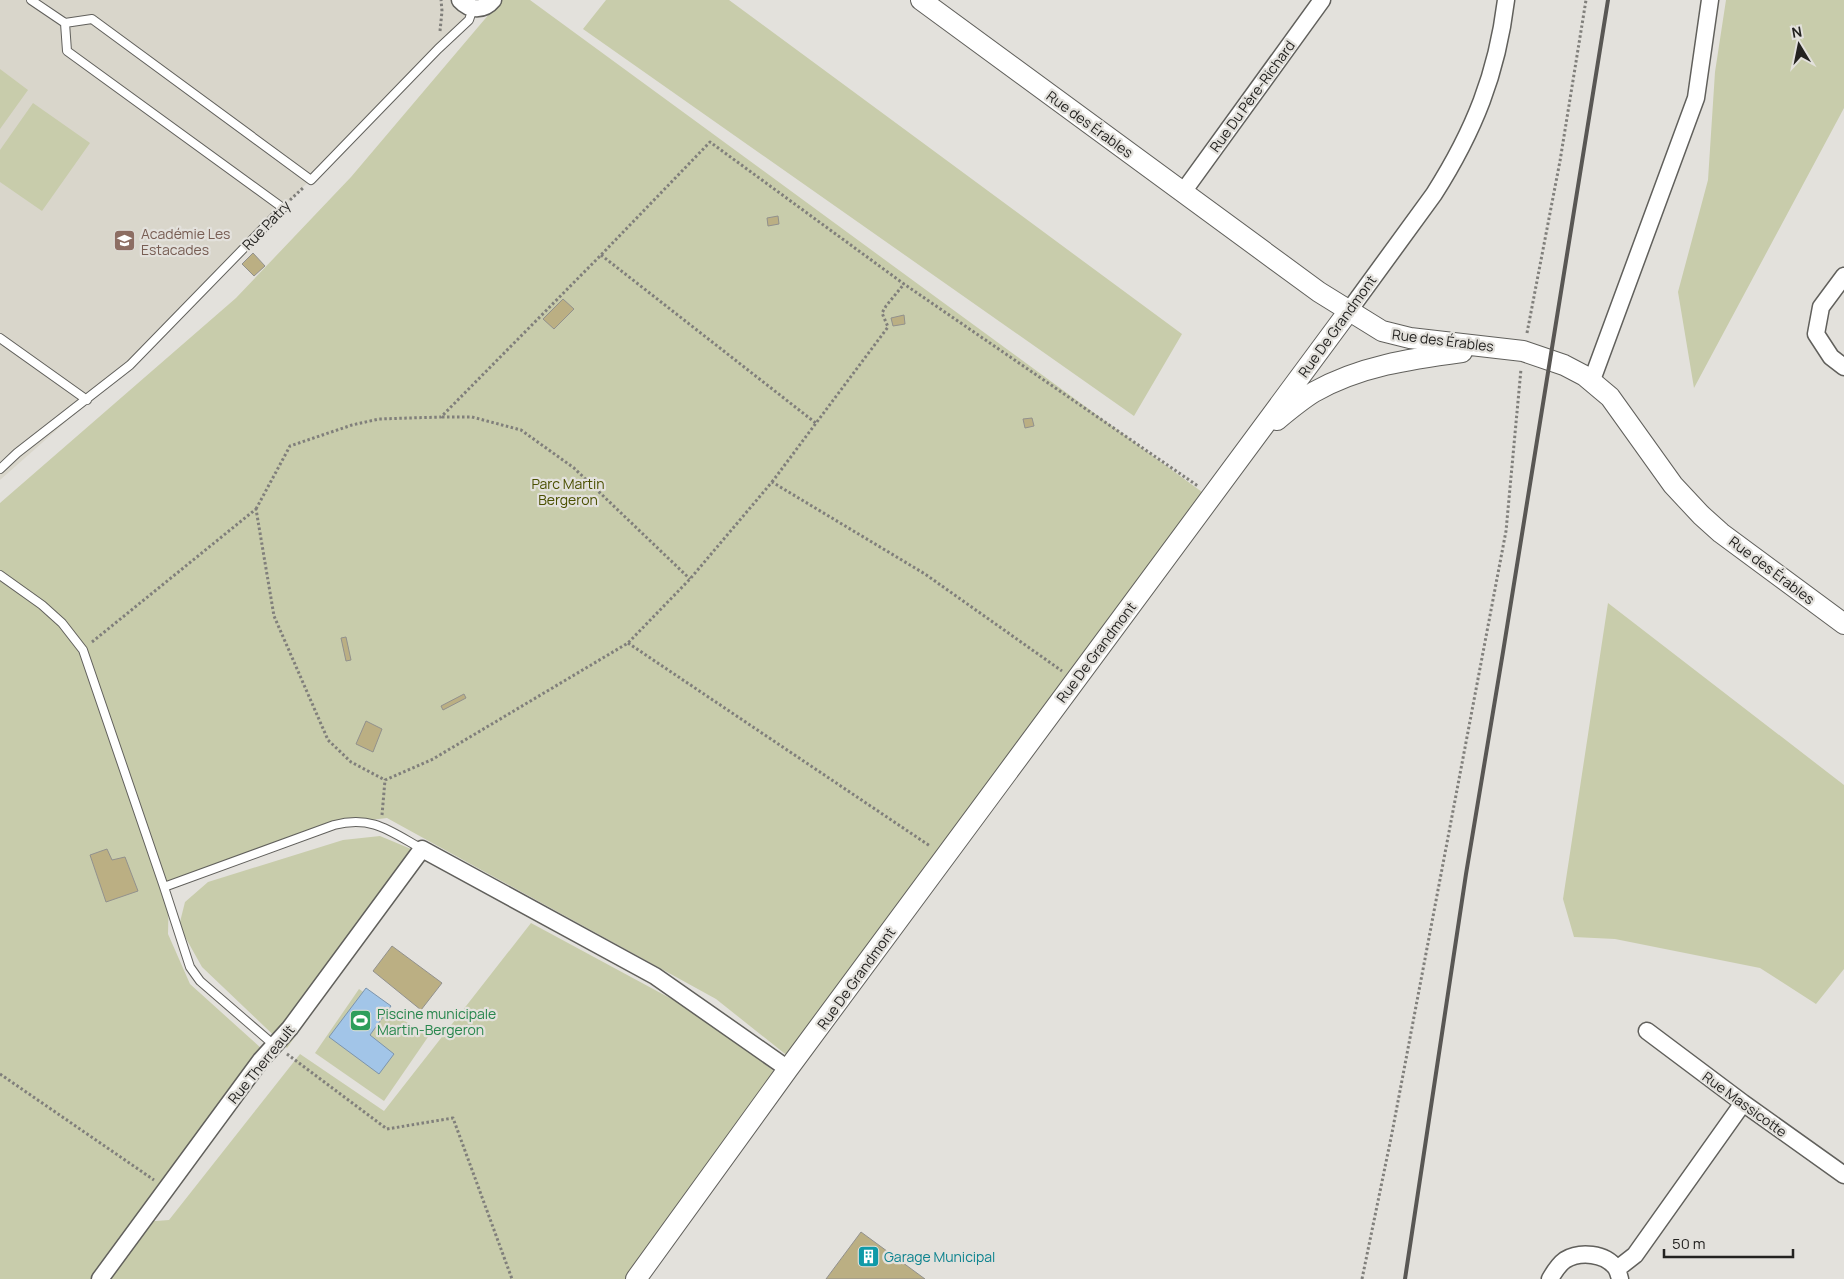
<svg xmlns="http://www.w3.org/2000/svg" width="1844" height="1279" viewBox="0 0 1844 1279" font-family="Manrope,sans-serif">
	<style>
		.built { fill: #d9d6cb }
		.green { fill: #c8ccab }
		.water { fill: #a2c5e8; stroke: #7c94ac }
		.building { fill: #bbaf83; stroke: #92918d }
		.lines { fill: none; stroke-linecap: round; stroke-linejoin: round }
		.service-casing { stroke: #61605c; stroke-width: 10 }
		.minor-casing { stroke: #61605c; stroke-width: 19 }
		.tertiary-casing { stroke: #61605c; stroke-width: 22 }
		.path { stroke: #807f7b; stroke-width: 3; stroke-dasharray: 2.5 2.5; stroke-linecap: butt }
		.service { stroke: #fff; stroke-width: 8 }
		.minor { stroke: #fff; stroke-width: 16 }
		.tertiary { stroke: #fff; stroke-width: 20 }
		.rail { stroke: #595754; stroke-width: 4 }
		.labels { text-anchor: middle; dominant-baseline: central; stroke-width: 4.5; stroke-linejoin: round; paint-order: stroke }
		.street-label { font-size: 14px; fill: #232220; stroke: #e3e1dc }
		.education-label { font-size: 14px; fill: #785e54; stroke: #e3e1dc; text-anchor: start }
		.park-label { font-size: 14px; fill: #4b5002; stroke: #e3e1dc }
		.leisure-label { font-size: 14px; fill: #27864d; stroke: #e3e1dc; text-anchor: start }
		.culture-label { font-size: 14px; fill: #0d838f; stroke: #e3e1dc; text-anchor: start }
	</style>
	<rect width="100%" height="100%" fill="#e3e1dc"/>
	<path class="built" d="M0 0H485L130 365 0 480Z"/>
	<path class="green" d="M501 0H530L1217 503 799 1065 716 999 387 818 345 823 169 888 168 934 190 984 272 1058 142 1222 169 1220 300 1054 384 1111 531 923 705 1017 785 1080 636 1279H0V503L236 298 351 177Z
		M606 0H729L1182 334 1134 416 583 29Z
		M1726 0H1844V108L1694 388 1678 292 1708 180 1715 72Z
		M0 69 28 90 0 129Z
		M33 103 90 143 42 211 0 182V150Z
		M1608 603 1844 785V969L1816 1004 1760 968 1615 939 1574 937 1563 899Z
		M380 836 423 854 287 1048 202 967 179 926 185 902 208 882 343 840Z
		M359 989 428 1037 384 1101 315 1053Z"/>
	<path class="water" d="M366 988 391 1006 370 1035 394 1054 379 1074 329 1037Z"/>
	<path class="building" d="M778 216 779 224 768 226 767 218Z
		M253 253 265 266 254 276 242 264Z
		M563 299 574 309 554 329 543 319Z
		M904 315 905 324 893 326 891 318Z
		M1032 418 1034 426 1025 428 1023 419Z
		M346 637 351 660 346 661 341 638Z
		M464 694 466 698 443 710 441 706Z
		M366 721 382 729 373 752 356 744Z
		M107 849 112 860 125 857 138 891 106 902 90 855Z
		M392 946 442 983 421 1010 373 971Z
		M861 1232 925 1279H826Z"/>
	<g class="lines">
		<defs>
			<path id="service" d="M31 0 65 23 92 19 311 180 438 49 469 20 473 8
				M0 338 87 400
				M0 469 17 453 130 365 283 208 67 51 65 23
				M0 575 42 605 62 623 83 650 164 887
				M274 1045 200 981 190 967 164 887 334 825C372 815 390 831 422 849"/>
			<path id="minor" d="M460 0C470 11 484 11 493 0
				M1183 192 1322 0
				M1844 276 1821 307 1816 334 1831 357 1844 367
				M1348 312 1434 194C1474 131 1497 74 1506 0
				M1592 380 1696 98 1710 0
				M1647 1031 1743 1103 1844 1175
				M1617 1269 1635 1255 1743 1103
				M100 1279 261 1060 290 1028 422 849 655 976 788 1069
				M1550 1279C1554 1272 1558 1265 1565 1260 1580 1251 1605 1253 1616 1268 1618 1271 1619 1275 1620 1279"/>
			<path id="tertiary" d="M921 0 1319 292 1382 331 1410 338 1523 351 1564 365 1585 376 1610 397 1673 485 1701 515 1721 533 1844 624
				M1277 420C1289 410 1301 400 1314 392 1360 366 1410 359 1462 352
				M636 1279 788 1069 1348 312"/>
		</defs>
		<use href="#service" class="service-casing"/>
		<use href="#minor" class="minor-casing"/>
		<use href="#tertiary" class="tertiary-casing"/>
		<path class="path" d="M440 31 442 11 441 0
			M290 200 304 187
			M601 255 817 424
			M1527 333 1560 161 1586 0
			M442 417H472L521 430 574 468 690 579
			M772 482 888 327 882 313 886 306 904 284
			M256 509 290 446 352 425 379 419 441 417 601 255 710 142 904 284 1198 486
			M92 642 256 509 274 616 328 740 351 762 385 780
			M628 643 930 846
			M382 815 385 780 433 759 628 643 690 579 772 482 925 574 1062 671
			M287 1054 387 1129 453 1118 512 1279
			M0 1074 154 1180
			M1362 1279 1392 1133 1506 531 1521 369"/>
		<use href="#service" class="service"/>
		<use href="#minor" class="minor"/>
		<use href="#tertiary" class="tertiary"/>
		<path class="rail" d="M1405 1279 1466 874 1503 652 1608 0"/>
	</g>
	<defs>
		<symbol id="school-square" viewBox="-11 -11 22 22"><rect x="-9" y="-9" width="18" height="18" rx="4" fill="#8d6e63" stroke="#e3e1dc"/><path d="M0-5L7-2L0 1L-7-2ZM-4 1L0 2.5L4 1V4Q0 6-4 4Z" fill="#fff"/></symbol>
		<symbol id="stadium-square" viewBox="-11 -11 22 22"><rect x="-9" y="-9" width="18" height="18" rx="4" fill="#2e9e5b" stroke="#e3e1dc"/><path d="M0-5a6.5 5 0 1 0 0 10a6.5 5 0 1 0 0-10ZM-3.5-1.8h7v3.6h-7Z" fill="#fff"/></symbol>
		<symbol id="building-square" viewBox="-11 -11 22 22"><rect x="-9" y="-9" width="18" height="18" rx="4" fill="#0f9aa8" stroke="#e3e1dc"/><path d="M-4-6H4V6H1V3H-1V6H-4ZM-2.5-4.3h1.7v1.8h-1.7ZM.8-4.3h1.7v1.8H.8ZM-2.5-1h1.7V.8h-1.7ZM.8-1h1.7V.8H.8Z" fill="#fff"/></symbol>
	</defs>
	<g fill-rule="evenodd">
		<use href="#school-square" x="112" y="228" width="25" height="25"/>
		<use href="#stadium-square" x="348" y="1008" width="25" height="25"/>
		<use href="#building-square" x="856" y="1244" width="25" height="25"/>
	</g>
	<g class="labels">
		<g class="street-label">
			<text transform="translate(1252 96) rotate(-54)">Rue Du Père-Richard</text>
			<text transform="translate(1090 124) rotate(36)">Rue des Érables</text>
			<text transform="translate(266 225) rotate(-46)">Rue Patry</text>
			<text transform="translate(1337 326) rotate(-54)">Rue De Grandmont</text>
			<text transform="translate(1443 340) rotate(7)">Rue des Érables</text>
			<text transform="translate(1772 570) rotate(37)">Rue des Érables</text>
			<text transform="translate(1096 652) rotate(-53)">Rue De Grandmont</text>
			<text transform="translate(856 978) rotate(-54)">Rue De Grandmont</text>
			<text transform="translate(261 1064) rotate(-51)">Rue Therreault</text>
			<text transform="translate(1745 1104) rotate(36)">Rue Massicotte</text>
		</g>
		<g class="education-label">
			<text x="141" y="233">Académie Les<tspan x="141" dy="16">Estacades</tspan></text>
		</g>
		<g class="park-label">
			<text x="568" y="483">Parc Martin<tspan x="568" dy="16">Bergeron</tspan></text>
		</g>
		<g class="leisure-label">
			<text x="377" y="1013">Piscine municipale<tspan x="377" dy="16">Martin-Bergeron</tspan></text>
		</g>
		<g class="culture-label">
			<text x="884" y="1256">Garage Municipal</text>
		</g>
	</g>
	<g transform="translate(1799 45) rotate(350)" stroke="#e3e1dc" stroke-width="4" paint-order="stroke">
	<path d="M0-4L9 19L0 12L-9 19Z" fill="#232220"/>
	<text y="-8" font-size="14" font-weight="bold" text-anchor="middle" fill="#232220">N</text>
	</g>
	<path d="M1664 1249v8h129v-8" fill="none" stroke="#232220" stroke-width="2.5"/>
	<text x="1672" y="1249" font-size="15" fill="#232220" stroke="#e3e1dc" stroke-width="4" paint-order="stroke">50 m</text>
</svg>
